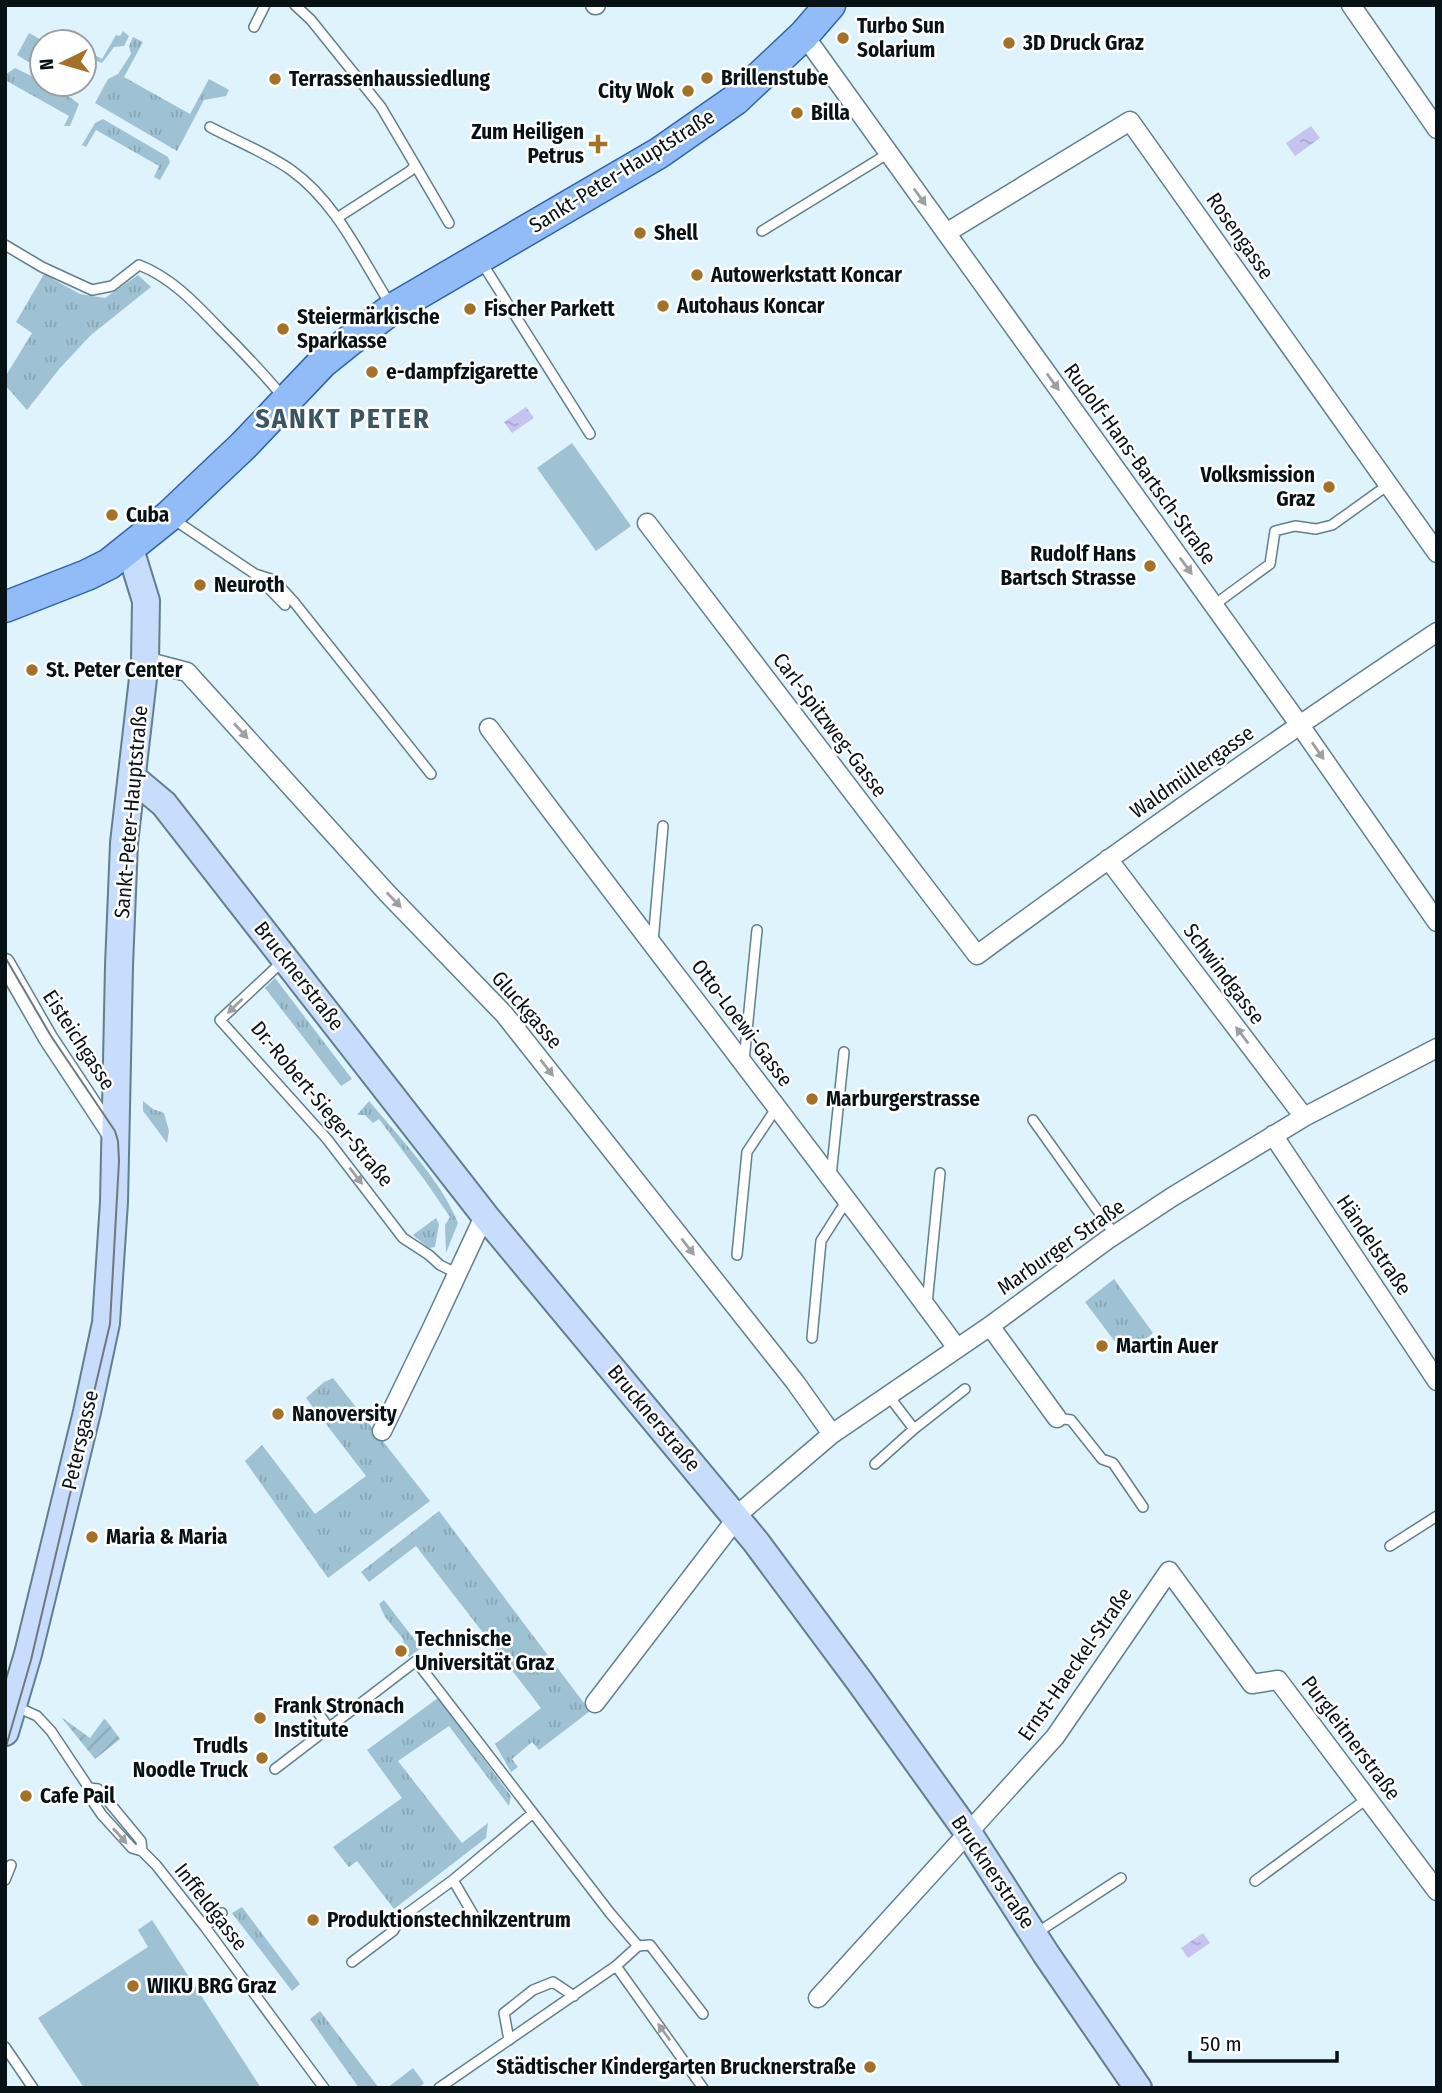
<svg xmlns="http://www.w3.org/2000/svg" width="1442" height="2093" viewBox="0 0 1442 2093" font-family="'Fira Sans Condensed',sans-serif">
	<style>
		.grass { fill: url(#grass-tufts) }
		.garden { fill: url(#garden-furrows) }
		.pitch { fill: #9ec2d3 }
		.water { fill: url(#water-ripples) }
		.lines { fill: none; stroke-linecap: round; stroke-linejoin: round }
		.service-casing { stroke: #617f8c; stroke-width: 12 }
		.minor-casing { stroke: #617f8c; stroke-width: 21 }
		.secondary-casing { stroke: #617f8c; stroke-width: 30 }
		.primary-casing { stroke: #3163a7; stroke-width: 33 }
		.service { stroke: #fff; stroke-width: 9 }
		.minor { stroke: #fff; stroke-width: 18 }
		.secondary { stroke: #c8ddfc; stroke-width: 26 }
		.primary { stroke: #91bcf8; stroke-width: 30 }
		.tram { stroke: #6b7a81; stroke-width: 2 }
		.oneway { fill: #9ca0a2 }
		.poi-dot { fill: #a37228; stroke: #fff; stroke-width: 2.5 }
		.labels { text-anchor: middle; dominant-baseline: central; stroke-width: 5; stroke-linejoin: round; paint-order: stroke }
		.poi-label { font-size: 21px; font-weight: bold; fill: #071217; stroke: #fff; text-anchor: start }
		.street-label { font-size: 21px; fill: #071217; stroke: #fff }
		.district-label { font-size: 28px; font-weight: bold; letter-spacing: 2px; fill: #3a5663; stroke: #fff }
	</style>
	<defs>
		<pattern id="grass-tufts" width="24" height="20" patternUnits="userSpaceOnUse" patternTransform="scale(1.75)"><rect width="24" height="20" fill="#9ec2d3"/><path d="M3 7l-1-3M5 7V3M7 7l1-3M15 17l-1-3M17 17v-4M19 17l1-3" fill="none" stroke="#87a6b4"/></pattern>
		<pattern id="garden-furrows" width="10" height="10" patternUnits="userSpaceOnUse" patternTransform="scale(1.75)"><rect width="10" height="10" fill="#9ec2d3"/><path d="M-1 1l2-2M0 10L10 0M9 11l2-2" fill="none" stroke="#87a6b4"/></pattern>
		<pattern id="water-ripples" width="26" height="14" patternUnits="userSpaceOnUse" patternTransform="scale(1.75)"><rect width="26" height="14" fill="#c6c3ef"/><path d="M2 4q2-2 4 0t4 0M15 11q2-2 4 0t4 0" fill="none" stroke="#a9a6cc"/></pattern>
	</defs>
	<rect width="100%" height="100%" fill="#dff3fc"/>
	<path class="grass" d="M123 31 129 36 124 46 114 47 102 63 84 56V49L102 59 116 35 120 36Z
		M29 33 45 42H42V70L17 55Z
		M133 37 143 42 124 77 190 114 209 79 229 90 226 96 204 100 177 151 95 103 108 79 118 74 131 54 129 46Z
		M15 68 42 81V84C57 85 68 96 79 104L70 126H64L69 116 5 80V75Z
		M103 119 168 157 170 162 160 180 154 177 159 166 96 130 86 147 82 145 95 123Z
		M44 274 80 294 105 298 138 275 151 287 91 335 60 368 27 410 5 385V377L32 333 16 322Z
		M275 978 352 1079 341 1086 265 988Z
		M143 1101 153 1109 164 1113 169 1131 167 1143 143 1111Z
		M369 1101C399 1137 441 1180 458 1223L446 1253 445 1225 450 1217 426 1182 379 1119 373 1123 365 1115H357Z
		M436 1218 439 1224 435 1247 429 1248 413 1235Z
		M1114 1279 1153 1333 1125 1355 1085 1302Z
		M333 1378 430 1501 328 1578 245 1461 262 1445 315 1514 366 1476 306 1398 324 1382Z
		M439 1511 590 1711 539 1750 532 1742 512 1759 518 1767 511 1772 495 1744 541 1708 416 1546 369 1582 361 1572Z
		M384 1600 421 1648 409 1657 405 1651 403 1639 385 1617 379 1604Z
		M438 1698 511 1796 509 1806 449 1726 398 1761 462 1843 488 1823 486 1838 394 1909 357 1861 349 1867 333 1847 402 1798 367 1750Z
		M242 1907 300 1984 292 1991 232 1913Z
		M320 2011 379 2088H359L310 2019Z
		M413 2068 424 2083 419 2088H387Z"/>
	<path class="garden" d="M61 1717 90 1738 104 1719 106 1720 120 1739 95 1759Z"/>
	<path class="pitch" d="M572 443 631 526 596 551 537 468Z
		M152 1920 261 2088H84L38 2018 148 1947 138 1930Z"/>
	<path class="water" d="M1311 126 1320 138 1295 156 1286 143Z
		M526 407 534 418 512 433 504 422Z
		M1203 1933 1210 1943 1188 1958 1181 1948Z"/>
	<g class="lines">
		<defs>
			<path id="service" d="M295 5 311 20 381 107 414 163V167L410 171 337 218
				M254 27 265 5
				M210 127C236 141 267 153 291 170 337 203 361 258 390 304
				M414 163 449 223
				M762 231 889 153
				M5 245 42 267 92 290 112 286 139 265C171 277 196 304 220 329 242 351 263 373 283 397
				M482 263 590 434
				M173 519 255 574 285 605
				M255 574 274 580 294 602 431 774
				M1214 605 1270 564 1275 531 1295 526 1316 529 1332 525 1388 485
				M653 942 663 826
				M284 960 220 1020 327 1139 403 1238 429 1255 440 1265 456 1273
				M744 1061 757 930
				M1033 1120 1115 1235
				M831 1176 844 1052
				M737 1255 747 1152 777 1107
				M927 1304 940 1173
				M812 1338 821 1241 847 1200
				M888 1395 914 1429 965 1389
				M1057 1418 1071 1420 1102 1459 1113 1463 1143 1507
				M875 1464 914 1429
				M1390 1546 1437 1516
				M15 1706 37 1716 51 1731 89 1788V1796L102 1815 132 1848 142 1851 156 1865 205 1927 324 2088
				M314 1707 329 1728
				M275 1769 416 1661 533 1813
				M89 1788 98 1789 141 1841 142 1851
				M5 1880 11 1865
				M453 1880 477 1921
				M1255 1881 1368 1798
				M205 1927 222 1913
				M1035 1934 1121 1878
				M352 1962 393 1931 401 1918 453 1880 533 1813 610 1913 638 1946
				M616 1966 703 2088
				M509 2040 504 2013 533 1990 553 1982 574 1996
				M5 2047 33 2088
				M439 2088 616 1966 638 1946 650 1945 703 2014"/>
			<path id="minor" d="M595 5H596
				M1351 5 1437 129
				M804 35 1299 724 1437 922
				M946 233 1130 121 1437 553
				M647 523 977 955C1128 844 1281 736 1437 632
				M145 661 187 672 387 893 504 1014 795 1382 832 1434
				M489 728C644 936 804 1139 957 1348
				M1108 859 1304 1117
				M5 963 48 1038 114 1138
				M1273 1135 1437 1381
				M990 1326 1057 1418
				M382 1431 432 1328 480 1225 486 1217
				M595 1703 743 1510 832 1434 990 1326 1107 1240 1172 1197 1304 1117 1437 1048
				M818 1998 1055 1737 1169 1571 1252 1684 1278 1680 1437 1891"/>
			<path id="secondary" d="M133 778 164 804 486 1217 756 1542 860 1682 969 1834 1046 1954 1138 2088
				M5 1732 28 1654 87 1412 106 1323 114 1202 119 966 124 843 145 661 146 601 130 549"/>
			<path id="primary" d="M5 607 87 575 109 564 169 516 243 446 323 362 348 342 392 309 659 153 735 100 804 35 830 5"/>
		</defs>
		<use href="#service" class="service-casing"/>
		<use href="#minor" class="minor-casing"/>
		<use href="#secondary" class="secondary-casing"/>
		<use href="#primary" class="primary-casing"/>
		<use href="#service" class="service"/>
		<use href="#minor" class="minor"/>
		<use href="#secondary" class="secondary"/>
		<use href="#primary" class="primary"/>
		<path class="tram" d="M5 957 51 1036 115 1131 118 1141 119 1161 110 1324 31 1660 5 1750"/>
	</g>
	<defs><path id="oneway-solid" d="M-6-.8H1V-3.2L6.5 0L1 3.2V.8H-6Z" transform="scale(1.75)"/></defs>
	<g class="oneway">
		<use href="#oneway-solid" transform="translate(920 197) rotate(54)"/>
		<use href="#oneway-solid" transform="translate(1053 382) rotate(54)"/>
		<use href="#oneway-solid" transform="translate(1186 566) rotate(54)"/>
		<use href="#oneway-solid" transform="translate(241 731) rotate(48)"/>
		<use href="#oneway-solid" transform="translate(1318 751) rotate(55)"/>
		<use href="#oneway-solid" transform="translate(394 900) rotate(46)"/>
		<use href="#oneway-solid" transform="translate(235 1006) rotate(136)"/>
		<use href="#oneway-solid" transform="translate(1242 1035) rotate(-127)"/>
		<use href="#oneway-solid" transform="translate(547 1068) rotate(52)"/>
		<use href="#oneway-solid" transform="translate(356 1176) rotate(52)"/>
		<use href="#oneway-solid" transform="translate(688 1247) rotate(52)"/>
		<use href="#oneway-solid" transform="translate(120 1836) rotate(48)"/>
		<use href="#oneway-solid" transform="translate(664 2032) rotate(-126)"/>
	</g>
	<g class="poi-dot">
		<circle cx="843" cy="38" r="7"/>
		<circle cx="1009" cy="43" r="7"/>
		<circle cx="707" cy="78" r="7"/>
		<circle cx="275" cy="79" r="7"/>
		<circle cx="688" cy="91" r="7"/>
		<circle cx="797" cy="113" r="7"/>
		<path d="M594.5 133.5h7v7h7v7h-7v7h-7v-7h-7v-7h7z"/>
		<circle cx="640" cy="233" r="7"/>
		<circle cx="697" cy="275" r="7"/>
		<circle cx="663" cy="306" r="7"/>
		<circle cx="470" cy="309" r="7"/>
		<circle cx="283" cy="329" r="7"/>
		<circle cx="372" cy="372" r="7"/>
		<circle cx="1329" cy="487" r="7"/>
		<circle cx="112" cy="515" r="7"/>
		<circle cx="1150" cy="566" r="7"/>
		<circle cx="200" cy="585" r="7"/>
		<circle cx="32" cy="670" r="7"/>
		<circle cx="812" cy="1099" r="7"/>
		<circle cx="1102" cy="1346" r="7"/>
		<circle cx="278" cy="1414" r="7"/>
		<circle cx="92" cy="1537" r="7"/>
		<circle cx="401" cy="1651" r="7"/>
		<circle cx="260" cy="1718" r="7"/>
		<circle cx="262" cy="1758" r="7"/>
		<circle cx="26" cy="1796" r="7"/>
		<circle cx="313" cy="1920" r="7"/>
		<circle cx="133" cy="1986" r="7"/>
		<circle cx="870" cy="2067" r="7"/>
	</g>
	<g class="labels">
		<g class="poi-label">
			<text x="857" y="26">Turbo Sun<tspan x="857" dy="24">Solarium</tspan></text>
			<text x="1023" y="43">3D Druck Graz</text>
			<text x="721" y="78">Brillenstube</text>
			<text x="289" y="79">Terrassenhaussiedlung</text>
			<text x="674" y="91" text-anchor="end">City Wok</text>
			<text x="811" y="113">Billa</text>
			<text x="584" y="132" text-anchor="end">Zum Heiligen<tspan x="584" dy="24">Petrus</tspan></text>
			<text x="654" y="233">Shell</text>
			<text x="711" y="275">Autowerkstatt Koncar</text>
			<text x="677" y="306">Autohaus Koncar</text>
			<text x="484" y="309">Fischer Parkett</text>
			<text x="297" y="317">Steiermärkische<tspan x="297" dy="24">Sparkasse</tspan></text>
			<text x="386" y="372">e-dampfzigarette</text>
			<text x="1315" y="475" text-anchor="end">Volksmission<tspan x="1315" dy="24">Graz</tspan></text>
			<text x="126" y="515">Cuba</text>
			<text x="1136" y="554" text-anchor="end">Rudolf Hans<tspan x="1136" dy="24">Bartsch Strasse</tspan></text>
			<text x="214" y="585">Neuroth</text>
			<text x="46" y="670">St. Peter Center</text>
			<text x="826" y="1099">Marburgerstrasse</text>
			<text x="1116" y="1346">Martin Auer</text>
			<text x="292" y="1414">Nanoversity</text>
			<text x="106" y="1537">Maria &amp; Maria</text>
			<text x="415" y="1639">Technische<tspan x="415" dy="24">Universität Graz</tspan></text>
			<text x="274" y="1706">Frank Stronach<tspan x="274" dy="24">Institute</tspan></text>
			<text x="248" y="1746" text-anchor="end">Trudls<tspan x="248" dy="24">Noodle Truck</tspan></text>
			<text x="40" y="1796">Cafe Pail</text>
			<text x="327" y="1920">Produktionstechnikzentrum</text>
			<text x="147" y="1986">WIKU BRG Graz</text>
			<text x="856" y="2067" text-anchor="end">Städtischer Kindergarten Brucknerstraße</text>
		</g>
		<g class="street-label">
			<text transform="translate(622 171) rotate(-32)">Sankt-Peter-Hauptstraße</text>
			<text transform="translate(1240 236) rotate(55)">Rosengasse</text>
			<text transform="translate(1140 464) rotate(54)">Rudolf-Hans-Bartsch-Straße</text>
			<text transform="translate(830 725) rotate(53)">Carl-Spitzweg-Gasse</text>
			<text transform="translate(1192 772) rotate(-35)">Waldmüllergasse</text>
			<text transform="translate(131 812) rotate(-85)">Sankt-Peter-Hauptstraße</text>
			<text transform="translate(1224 974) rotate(53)">Schwindgasse</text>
			<text transform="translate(299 976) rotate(52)">Brucknerstraße</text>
			<text transform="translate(527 1010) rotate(49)">Gluckgasse</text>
			<text transform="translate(742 1023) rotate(53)">Otto-Loewi-Gasse</text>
			<text transform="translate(79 1040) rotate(57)">Eisteichgasse</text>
			<text transform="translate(322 1104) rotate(50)">Dr.-Robert-Sieger-Straße</text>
			<text transform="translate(1374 1245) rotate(56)">Händelstraße</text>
			<text transform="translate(1061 1247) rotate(-35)">Marburger Straße</text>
			<text transform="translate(654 1418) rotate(50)">Brucknerstraße</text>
			<text transform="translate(80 1440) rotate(-77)">Petersgasse</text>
			<text transform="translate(1075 1664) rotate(-55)">Ernst-Haeckel-Straße</text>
			<text transform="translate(1351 1738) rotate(53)">Purgleitnerstraße</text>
			<text transform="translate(993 1872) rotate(56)">Brucknerstraße</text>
			<text transform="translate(211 1907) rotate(52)">Inffeldgasse</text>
		</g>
		<g class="district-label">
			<text x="343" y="418">SANKT PETER</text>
		</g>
	</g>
	<rect width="1442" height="2093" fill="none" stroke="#071217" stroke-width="14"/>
	<g transform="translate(63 63) rotate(265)"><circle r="33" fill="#ffffff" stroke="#9ca0a2" stroke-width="2"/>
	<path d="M0-5L12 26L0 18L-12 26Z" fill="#a37228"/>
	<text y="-10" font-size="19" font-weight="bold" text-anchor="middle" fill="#071217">N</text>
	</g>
	<path d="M1190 2051v10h147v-10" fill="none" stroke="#071217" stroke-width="3.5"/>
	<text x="1200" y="2051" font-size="21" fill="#071217" stroke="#ffffff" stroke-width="5" paint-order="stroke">50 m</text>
</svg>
